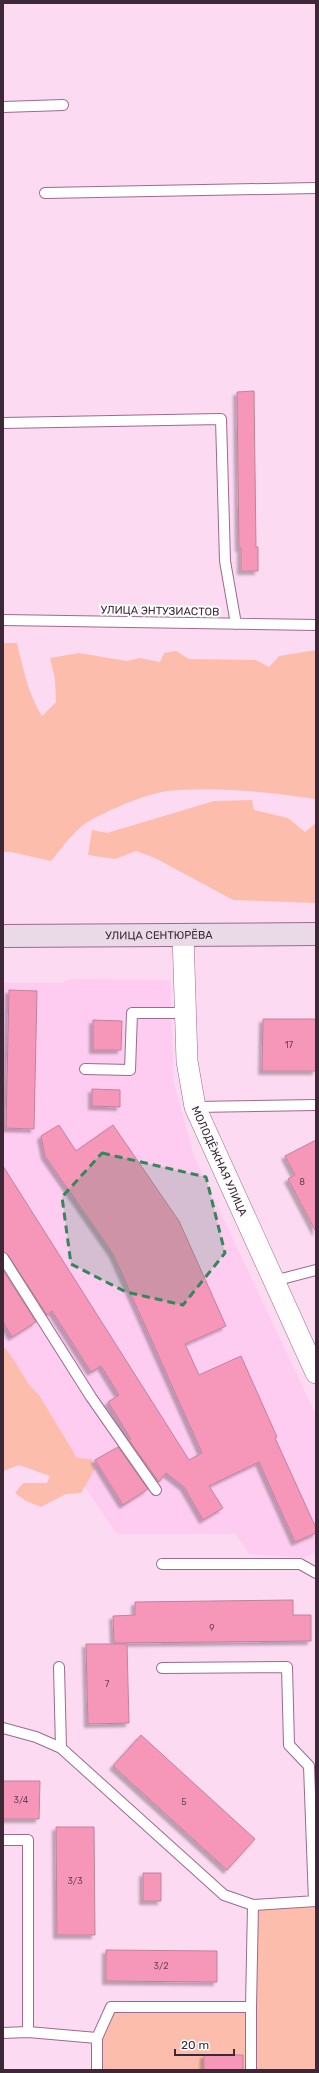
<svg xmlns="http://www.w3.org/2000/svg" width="319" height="2073" viewBox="0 0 319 2073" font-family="Rubik,sans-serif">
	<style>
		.built { fill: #ffccf1 }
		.green { fill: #fcbdac }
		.building { fill: #f697ba; stroke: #c18299; filter: url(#shadow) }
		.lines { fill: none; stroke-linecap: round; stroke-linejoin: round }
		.lane-casing { stroke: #9c6a8f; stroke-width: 12 }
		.street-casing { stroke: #9c6a8f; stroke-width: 22 }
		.secondary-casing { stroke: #9c6a8f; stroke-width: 24 }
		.lane { stroke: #fff; stroke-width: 10 }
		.street { stroke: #fff; stroke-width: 21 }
		.secondary { stroke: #ead9e6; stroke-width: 22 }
		.marked { fill: #338759; fill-opacity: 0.2; stroke: #338759; stroke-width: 3; stroke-dasharray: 8 5; stroke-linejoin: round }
		.labels { text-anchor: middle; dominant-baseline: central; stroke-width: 4; stroke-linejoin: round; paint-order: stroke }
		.number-label { font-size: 9px; fill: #6b4458 }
		.street-label { font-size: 11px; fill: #3d2838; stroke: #fff }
	</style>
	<defs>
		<filter id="shadow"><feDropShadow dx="-3.5" dy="3.5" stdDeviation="1" flood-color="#0004"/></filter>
	</defs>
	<rect width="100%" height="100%" fill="#fcdaf2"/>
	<path class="built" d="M71 979 170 980 174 1083 194 1156 316 1415V1552L304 1558 249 1554 235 1534H117L3 1368V983H61Z"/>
	<path class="green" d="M3 643H17C23 668 28 694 42 716L56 702 55 679 50 658 79 653 127 661 140 658 160 662 164 653 176 651 189 659 256 660 269 667 279 656 316 650V799C267 792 217 786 168 791 147 793 107 811 89 821 74 830 62 848 51 861L11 852H3Z
		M252 800 254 810 288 818 305 832 316 823V903L233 900 155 858 136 851 115 859 88 855 92 830 107 833 214 801Z
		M3 1346C18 1361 24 1383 39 1395L77 1458 91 1459 95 1469 81 1493 66 1494 41 1507 26 1501 15 1493 23 1483H47L50 1476 19 1465 3 1471Z
		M316 1901V2070H97V2038L111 2007H251L253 1905Z"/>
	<path class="building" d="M254 391 256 547H258V571H241V548H239L237 392Z
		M9 990 37 991 34 1129 6 1128Z
		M263 1019H316V1071H262Z
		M93 1020 122 1021 121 1050H93Z
		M92 1089 120 1090V1107L92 1106Z
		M59 1125 76 1151 113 1125 179 1221 226 1326 185 1344 199 1375 241 1356 277 1437 275 1438 316 1528V1533L295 1542 259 1462 209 1486 223 1508 203 1520 184 1487 166 1473 159 1482 129 1440 131 1439 108 1402 119 1395 101 1366 91 1372 52 1311 47 1315 8 1255 3 1252V1166L189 1460 202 1453 113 1254 45 1156 41 1136Z
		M316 1140V1232L288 1179 295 1175 285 1156Z
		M3 1270 36 1322 12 1337 3 1322Z
		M118 1447 148 1489 123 1505 95 1460Z
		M293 1600V1615H311V1641L114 1643 113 1616 135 1615V1602Z
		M86 1644H127L129 1723 88 1724Z
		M141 1735 255 1839 227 1870 113 1766Z
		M3 1781H40L39 1819H3Z
		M56 1827H94L95 1935H57Z
		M143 1873H161V1901H143Z
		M106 1950 217 1951V1982L106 1981Z
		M204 2055H243V2070H204Z"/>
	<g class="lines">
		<defs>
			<path id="lane" d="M3 107 63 105
				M45 193 316 188
				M3 423 221 419 225 561 236 624
				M3 620 316 625
				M85 1069 130 1070 132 1013H184
				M195 1107 316 1105
				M3 1258 91 1397 156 1490
				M274 1281 316 1270
				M162 1564H300L316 1573
				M59 1667 61 1748 224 1895 253 1905
				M162 1668 287 1667 289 1745 309 1766 314 1901
				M3 1728 36 1737 61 1748
				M3 1840H28V2032
				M251 2007V2070
				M3 2033 28 2032 97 2038 111 2007H251L253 1905 316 1901
				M97 2038V2070"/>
			<g id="street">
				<path id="s1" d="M183 935 187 1061 195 1107 316 1373"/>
			</g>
			<g id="secondary">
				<path id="s2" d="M3 936 316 934"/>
			</g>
		</defs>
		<use href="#lane" class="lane-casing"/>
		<use href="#street" class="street-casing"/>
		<use href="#secondary" class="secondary-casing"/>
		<use href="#lane" class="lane"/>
		<use href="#street" class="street"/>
		<use href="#secondary" class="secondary"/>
	</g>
	<path class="marked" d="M102 1153 206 1177 225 1253 183 1305 126 1292 71 1264 62 1197Z"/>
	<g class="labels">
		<g class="number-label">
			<text x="289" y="1045">17</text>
			<text x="302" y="1182">8</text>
			<text x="212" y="1628">9</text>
			<text x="107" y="1684">7</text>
			<text x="21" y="1800">3/4</text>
			<text x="184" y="1802">5</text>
			<text x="75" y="1881">3/3</text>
			<text x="161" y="1966">3/2</text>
		</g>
		<g class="street-label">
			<text transform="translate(160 611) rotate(1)">УЛИЦА ЭНТУЗИАСТОВ</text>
			<text stroke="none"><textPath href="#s2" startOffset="156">УЛИЦА СЕНТЮРЁВА</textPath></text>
			<text stroke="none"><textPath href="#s1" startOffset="232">МОЛОДЁЖНАЯ УЛИЦА</textPath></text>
		</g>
	</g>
	<rect width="319" height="2073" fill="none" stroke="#3d2838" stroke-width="8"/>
	<path d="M175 2049v6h59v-6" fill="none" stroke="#3d2838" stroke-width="2"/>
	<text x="181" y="2049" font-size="12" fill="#3d2838" stroke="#ffffff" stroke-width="3" paint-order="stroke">20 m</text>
</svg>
